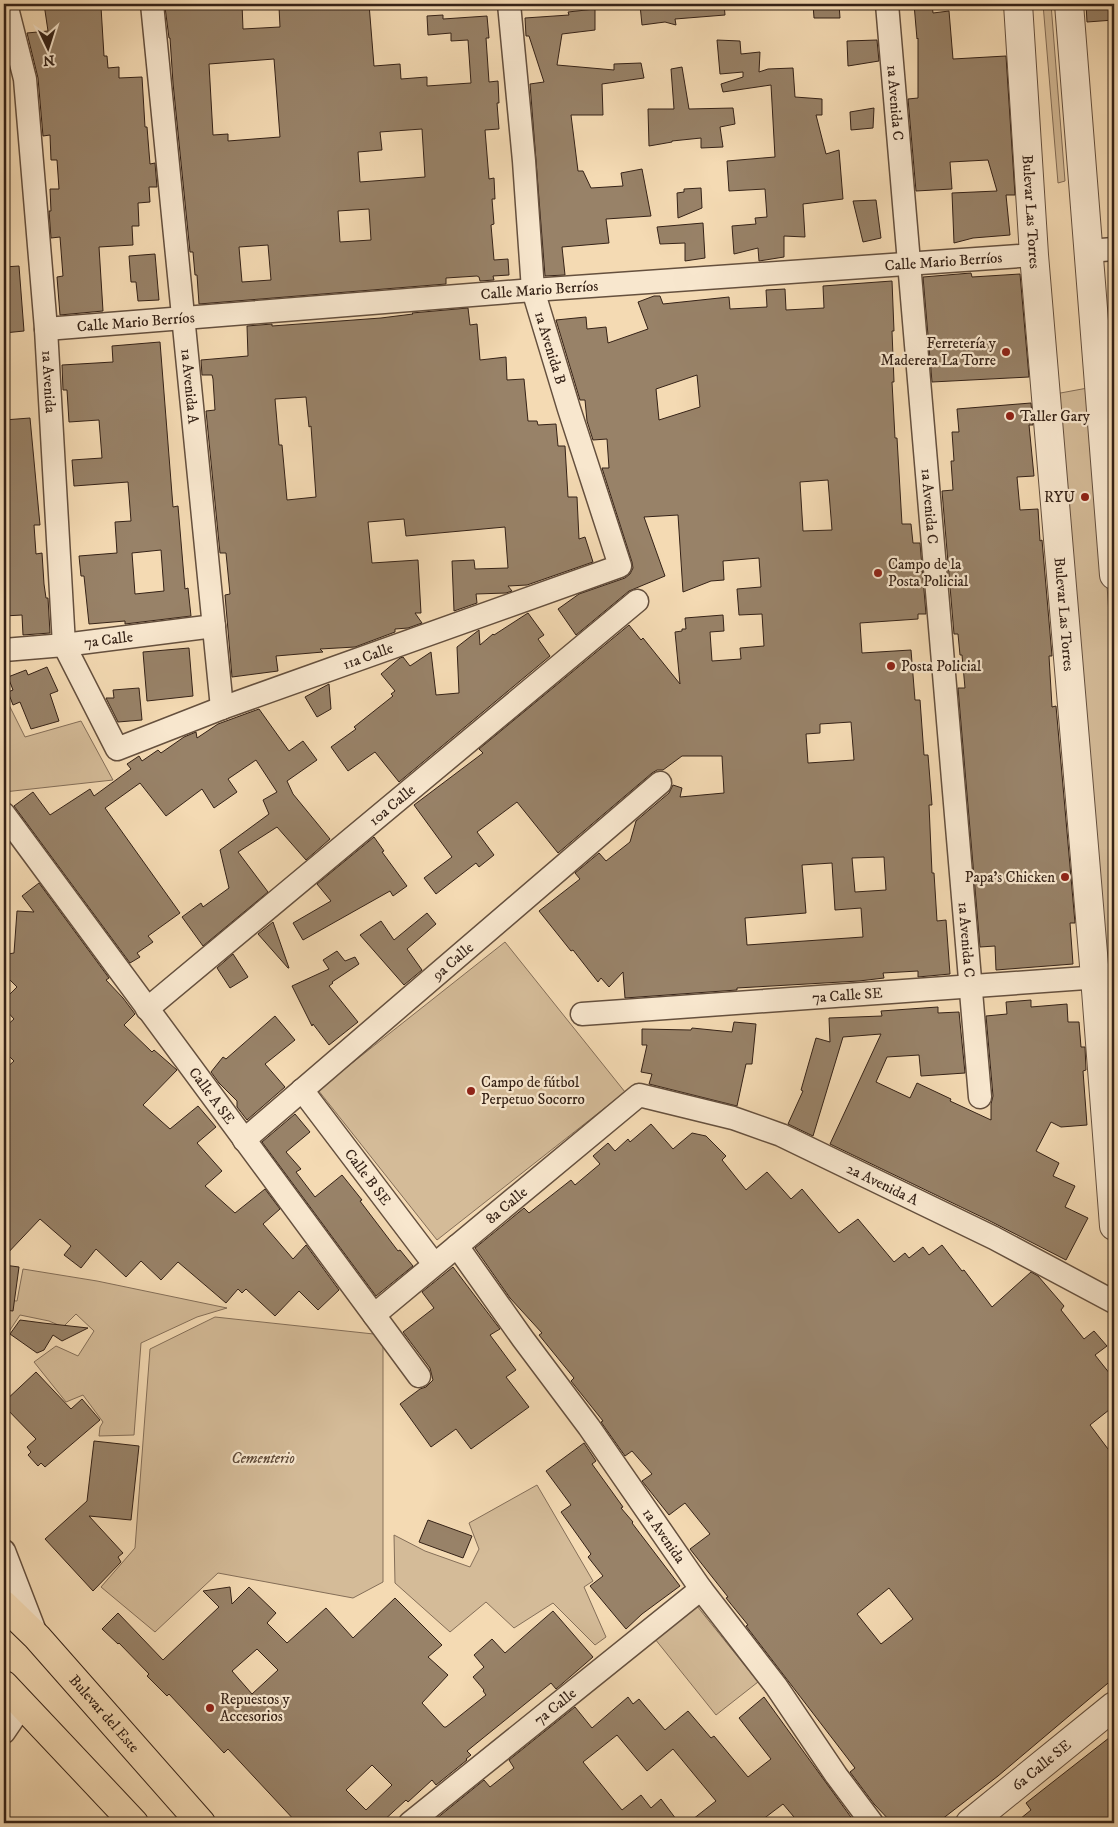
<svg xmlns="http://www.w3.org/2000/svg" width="1118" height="1827" viewBox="0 0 1118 1827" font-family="'IM FELL DW Pica',serif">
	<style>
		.green { fill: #d4bb98; stroke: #846e58 }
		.building { fill: #988268; stroke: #352217; fill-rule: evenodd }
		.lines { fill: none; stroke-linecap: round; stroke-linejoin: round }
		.minor-casing { stroke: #65503e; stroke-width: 25 }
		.tertiary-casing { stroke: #65503e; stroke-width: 30 }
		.trunk-casing { stroke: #352217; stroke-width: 30 }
		.minor { stroke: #f8e7ce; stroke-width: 22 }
		.tertiary { stroke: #f8e7ce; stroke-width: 28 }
		.trunk { stroke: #f4dab3; stroke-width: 28 }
		.poi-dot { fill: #8f2418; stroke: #f8e7ce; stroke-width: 2 }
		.labels { text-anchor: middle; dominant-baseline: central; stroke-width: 4.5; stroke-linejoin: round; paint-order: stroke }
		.street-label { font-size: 15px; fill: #352217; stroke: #f8e7ce }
		.poi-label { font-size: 15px; fill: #352217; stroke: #f8e7ce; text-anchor: start }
		.park-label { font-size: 15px; font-style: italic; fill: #5d4837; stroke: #f8e7ce }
	</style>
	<rect width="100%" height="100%" fill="#f4dab3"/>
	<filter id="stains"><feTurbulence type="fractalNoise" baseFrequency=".004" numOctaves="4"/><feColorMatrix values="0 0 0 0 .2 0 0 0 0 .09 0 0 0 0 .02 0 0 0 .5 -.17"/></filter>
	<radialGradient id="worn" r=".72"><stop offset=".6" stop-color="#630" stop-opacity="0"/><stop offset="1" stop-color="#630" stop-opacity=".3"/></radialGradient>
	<path class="green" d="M1043 4H1051L1065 181 1058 183Z
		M1093 387 1114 685V1041L1055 394Z
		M4 695 25 737 81 721 113 780 4 792Z
		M505 942 625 1092 437 1240 318 1090Z
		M23 1269 97 1281 227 1308 197 1317 141 1343 134 1435 99 1436 100 1427 103 1422 83 1395 66 1402 34 1362 56 1346 78 1356 94 1331 76 1314 63 1327 49 1321 20 1315 6 1336 4 1334V1300L17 1301Z
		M215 1317 383 1335V1582L353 1598 218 1573 155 1632 101 1587 135 1548 150 1349Z
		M537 1485 593 1581 584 1587 606 1637 595 1645 553 1603 514 1628 486 1602 450 1632 395 1583 394 1535 425 1551 470 1567 479 1549 469 1523Z
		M697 1606 758 1682 716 1715 655 1639Z"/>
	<path class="building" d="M44 4H90V8L101 7 104 56H107L108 68 119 67V78L142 77 145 127H147L150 164 155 163 157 187H149L150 202 138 203 139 226H132L133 245 99 247 103 311 60 315 57 277 63 276 60 237 51 238 49 211H51L50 189H59L57 160H51L50 135 43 136 38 78 27 33 48 31Z
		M212 4H242L243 29 280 27 279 7 294 6V9L344 5 343 4H369L374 66 400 64 401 79 427 77V86L471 83 468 40 451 41V33L428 35 427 16 443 15V19L487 16 489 38H486L489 82 498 81 499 103H497L499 129 485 130 489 179 494 178 495 199H492L494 224 491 225 494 260 508 259 509 275 493 276 494 280 480 281 479 277 477 276 446 278V284L199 304 197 275H195L193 252H190L173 83 170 38H169L165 7ZM274 59 280 137 228 141V134L213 135 209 64ZM422 129 425 177 360 182 358 152 382 150 380 132ZM369 209 371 240 340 242 338 211ZM268 245 271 280 242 282 239 247Z
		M654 4H724L725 15 675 19 676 25 665 22 642 25 640 5Z
		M813 4H839L840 18H814Z
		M914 4H932L933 13 949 11 953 59 1006 56 1015 195H1006L1010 235 973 238 954 243 952 193 997 191 988 160 950 162 952 189 916 191 908 99 918 98V38L917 39Z
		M1086 4H1114V20L1087 22Z
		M595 9V30L562 34 557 65 614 70V64L641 63 644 78 602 84 603 115H571L578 171H583L591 188 623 186 621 173 642 169 651 216 606 219 609 243 562 247 565 275 545 276 530 84 544 82 529 36H526L525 18 569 15 568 12Z
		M717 40 740 41 741 54 760 52 759 72 768 69 793 68 795 97 822 99V115H816L826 154 839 150 843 199 803 204 805 237 784 236V257L759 261 758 248 734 254 732 226 756 224 755 218 767 217 765 189 729 191 727 161 775 157 771 85 723 92 721 84 743 77V72L720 74Z
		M877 40 879 61 848 66 847 41Z
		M682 67 689 109 733 108 735 124 720 127 723 147 701 148V138L672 141V142L649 146 648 109H674L671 69Z
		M874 108 873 128 851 130 850 112Z
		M701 188 702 208 678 218 677 193 684 192V189Z
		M876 200 881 238 863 242 853 201Z
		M703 223 705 258 685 261V243L660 244 657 227Z
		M155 254 159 300 138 301 136 282H131L129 256Z
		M19 266 24 331 4 333V267Z
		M971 273 972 277 1020 274 1029 377 932 382 923 277Z
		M892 281 894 331H892L894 382H892L895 438H897L902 524H911L913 543H920L926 614H918V619L860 623 862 653 911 650 915 700H920L924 755H928L932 805H929L932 873H934L937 921 946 920 950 974 918 977V971L883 973 884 978 859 981 737 988V990L625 998 623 972 609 987 601 978 598 982 573 950 571 951 539 911 580 879 575 873 599 853 606 861 630 842 636 821 669 793 673 785 682 788 680 797 724 793 722 756H682L663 770H657L652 773 558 853 517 802 477 832 494 855 479 867 476 863 436 894 424 878 452 857 414 805 483 753 479 749 629 625 641 640 643 638 680 684 675 632 682 631V629H686L685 618 723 615 724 631 710 632 712 661 741 659 740 648 764 646 762 614 739 615 737 589 761 587 759 558 723 561 724 580 711 581 683 592 678 515 644 517 665 576 629 591 576 635 558 609 579 594 625 578 630 574 633 568 632 562 602 468H609L607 439 593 440 587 421 585 400H580L556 320 586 317 587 329 606 327 608 343 648 329 638 302 654 296H660L663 304 729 297 730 309 767 307 766 290 785 289 786 310 824 308 823 286ZM697 375 700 407 659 420 656 389ZM828 480 832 530 803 531 800 482ZM851 722 854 760 808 763 806 734 820 733V724ZM884 857 886 890 855 892 852 858ZM832 863 835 910 861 908 863 937 747 945 745 918 806 913 802 865Z
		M468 308 470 325 477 324 480 360 506 357 507 380 524 379 528 421H537L538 425 556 424 558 446H565L568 497H577L579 539 585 537 593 562 527 585 508 586 512 591 506 593 476 594 477 603 454 611 452 561 474 560 475 569 508 568 505 527 406 536 404 519 368 522 372 563 418 560 421 613H415L422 623 408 628 395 629V632L355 647 320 649 323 652 276 656 278 671 232 677 225 595 230 594 226 553H220L206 411 215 410 213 379 212 375H202L201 360 248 356 247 326 272 324V326L381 318 413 314 412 313ZM306 397 309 427 311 426 316 497 287 500 282 445H279L275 399Z
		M160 342 173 507 178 506 185 589 188 588 191 616 125 624V621L89 624 84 576H81L79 556 117 553 115 522 131 521 128 482 74 486 72 460 102 458 99 420 69 422 67 390H63L62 365 113 362 112 346ZM161 550 164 591 135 594 132 553Z
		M1031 403 1033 425H1029L1034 476 1017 477 1020 510 1038 509 1040 541 1042 540 1052 656H1049L1052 707 1056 706 1075 923H1070L1073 964 996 970 995 946 980 947 958 688H965L962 655H960L958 634H954L942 491 953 490 951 461H954L952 432H959L957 409Z
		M30 418 40 525H34L36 554 42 553 44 584 46 598H48L50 633 23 635 22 615 4 616V594H8L6 544 4 545V420Z
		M528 613 544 635 538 639 550 656 399 782 375 752 348 771 331 747 356 729 354 727 393 696 391 694 395 691 381 674 400 658 403 657 410 666 431 652 436 695 459 693 457 647 479 630 480 645 493 634 494 635Z
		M189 648 193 696 147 701 143 652Z
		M47 667 58 691 50 694 59 721 31 729 20 702 13 705 8 692 13 690 8 677 26 670 28 675Z
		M329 684 331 709 317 717 305 697Z
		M139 688 142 720 118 722 106 698H114L113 690Z
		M259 709 289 751 303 741 317 760 287 781 293 794 330 839 306 860 277 827 238 852 268 892 203 946 182 917 201 903 203 907 229 888 220 850 269 814 263 800 277 792 256 760 228 779 237 792 214 808 202 789 166 816 140 783 105 808 180 913 148 936 153 942 137 953 140 957 130 963 14 806 33 792 50 815 90 789 94 796 131 769 127 764 139 756 142 761 158 750 161 753 184 737 196 732 197 738 218 724Z
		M374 837 384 851 382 852 407 886 393 896 390 891 303 940 293 923 331 901 317 884Z
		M39 883 109 978 106 980 123 998 135 1014 124 1025 152 1052 154 1050 177 1070 143 1105 170 1129 198 1106 216 1127 197 1143 222 1171 205 1186 235 1213 265 1189 280 1209 263 1224 293 1259 306 1245 339 1290 318 1310 299 1291 275 1316 246 1289 242 1293 238 1289 226 1303 178 1262 161 1280 141 1261 126 1277 96 1249 81 1268 64 1255 71 1246 40 1219 4 1257V1070L14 1061 4 1051V1028L14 1019 4 1008V1000L17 987 5 975 8 954 14 953 17 911 34 912 22 896Z
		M427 913 436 924 407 949 422 970 404 985 360 935 381 921 394 940Z
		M273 922 289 968H288L258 934Z
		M337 951 345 961 355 957 359 964 332 982 333 983 329 986 358 1022 329 1045 313 1024 312 1026 292 986 329 969 323 960Z
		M233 954 248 977 230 988 217 968Z
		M1031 1000V1007L1067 1004 1068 1022H1079L1081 1047H1085L1086 1070 1083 1071 1087 1125 1061 1127 1051 1122 1036 1151 1059 1163 1053 1176 1075 1186 1065 1207 1088 1218 1066 1260 988 1220 830 1144 881 1034 843 1037 813 1136 788 1124 803 1091 801 1090 816 1038 830 1042 829 1018 882 1016 881 1011 938 1007V1013L959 1012 965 1073 921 1076 919 1055 887 1057 876 1082 910 1098 917 1083 951 1099 950 1101 991 1120V1104L993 1096 986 1016 1007 1014 1006 1002Z
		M275 1016 295 1040 265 1064 285 1087 247 1120 237 1107V1101L219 1083 211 1072 223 1057 226 1059Z
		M734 1022 756 1024 752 1064H746L737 1106 649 1084 652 1074 641 1072 647 1045H642V1029L691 1030 692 1028 732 1032Z
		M295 1114 310 1132 286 1152 301 1169 296 1172 315 1197 342 1175 362 1200 360 1201 398 1251 400 1250 413 1266 376 1296 262 1142Z
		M651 1124 673 1149 692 1133 706 1136 726 1156 722 1160 746 1190 767 1172 791 1199 802 1189 839 1233 858 1219 894 1262 905 1253 909 1258 923 1247 929 1255 942 1245 962 1271 964 1270 992 1307 1031 1272 1038 1276 1064 1306 1061 1310 1084 1339 1094 1331 1107 1346 1095 1355 1114 1379V1406L1090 1425 1114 1457V1678L998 1776 937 1823H892L874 1804 850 1772 855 1768 746 1626 748 1625 726 1598 728 1597 690 1549 710 1534 685 1503 669 1515 642 1481 652 1474 632 1451 625 1456 601 1422 603 1421 571 1381 574 1378 539 1335 542 1333 510 1298 475 1248 524 1208 529 1213 571 1180 575 1185 600 1164 593 1156 608 1143 615 1151 628 1139 630 1142ZM889 1588 913 1619 881 1644 857 1614Z
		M4 1265 19 1267 13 1311 4 1310Z
		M453 1267 500 1329 490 1335 516 1370 506 1377 529 1407 471 1449 456 1429 431 1447 400 1404 420 1389 426 1387 433 1380 430 1368 403 1332 434 1308 422 1292Z
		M20 1320 43 1323 88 1328 62 1341 53 1335 44 1350 37 1353 10 1334Z
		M36 1372 71 1409 82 1399 100 1420 45 1467 41 1463 38 1466 28 1455 31 1452 27 1447 36 1439 4 1406V1402Z
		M94 1441 139 1446 131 1520 89 1516 123 1553 118 1557 121 1562 93 1591 45 1539 87 1501Z
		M584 1443 596 1461 592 1464 623 1507 621 1508 633 1522 632 1523 680 1586 642 1614 626 1629 590 1586 603 1576 588 1557 591 1554 561 1512 571 1505 546 1471Z
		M428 1520 472 1536 463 1558 419 1542Z
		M230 1587 232 1604 249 1587 276 1613 267 1623 287 1643 326 1608 353 1638 395 1598 442 1645 428 1657 448 1675 422 1703 444 1727H446L486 1695 483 1691 484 1690 473 1677 484 1667 474 1655 492 1639 505 1653 553 1611 593 1657 556 1689 551 1683 467 1751 471 1755 466 1759 467 1760 436 1785 432 1780 408 1802 406 1800 381 1823H297L228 1749 224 1753 169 1694 167 1696 147 1676 149 1674 119 1643 118 1644 102 1629 118 1613 163 1660 219 1607 203 1591ZM257 1649 278 1670 252 1694 232 1671ZM372 1765 392 1785 366 1810 346 1790Z
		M628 1697 633 1704 639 1699 665 1730 688 1711 711 1738 714 1736 748 1777 771 1759 739 1718 764 1697 853 1820 849 1823H799L783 1804 758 1823H688L716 1801 673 1749 647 1771 617 1735 583 1762 622 1810 641 1795 651 1808 661 1799 679 1823H431L484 1780 490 1787 514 1768 509 1760 575 1707 592 1728Z
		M1114 1734V1823H1015L1031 1810 1026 1803Z"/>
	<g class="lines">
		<defs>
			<g id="minor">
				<path id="s1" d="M6 4 25 79 46 329 64 645 117 749 222 708 620 566 569 409 533 290 524 161 509 4"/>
				<path id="s2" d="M152 4 222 708"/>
				<path id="s3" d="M887 4 980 1097"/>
				<path d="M1088 251 1114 249"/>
				<path id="s4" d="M46 329 533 290 1034 255"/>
				<path id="s5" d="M4 650 64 645 214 626"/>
				<path id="s6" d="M4 814 419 1376"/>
				<path id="s7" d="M147 1009 637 601"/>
				<path id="s8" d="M582 1014 1114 976"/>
				<path id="s9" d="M302 1090 434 1264"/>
				<path id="s10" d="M244 1140 660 783"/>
				<path id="s11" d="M457 1246 523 1339 589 1427 701 1589 776 1686 836 1775 872 1823"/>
				<path id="s12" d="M374 1315 639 1095 733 1118 781 1135 994 1238 1114 1302"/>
				<path d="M4 1551 36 1634"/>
				<path d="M4 1732 23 1704"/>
				<path id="s13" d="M410 1823 701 1589"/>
			</g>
			<g id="tertiary">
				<path id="s14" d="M1018 4 1034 255 1095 977 1114 1226"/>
				<path d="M1069 4 1114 575"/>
				<path id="s15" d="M970 1823 1114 1706"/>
			</g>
			<g id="trunk">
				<path id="s16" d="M4 1605 37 1637 201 1823"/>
				<path d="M4 1685 134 1823"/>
			</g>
		</defs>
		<use href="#minor" class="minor-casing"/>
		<use href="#tertiary" class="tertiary-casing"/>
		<use href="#trunk" class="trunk-casing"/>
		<use href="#minor" class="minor"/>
		<use href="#tertiary" class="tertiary"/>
		<use href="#trunk" class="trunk"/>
	</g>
	<g class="poi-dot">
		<circle cx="1006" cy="352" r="5"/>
		<circle cx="1010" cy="416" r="5"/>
		<circle cx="1085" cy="497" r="5"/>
		<circle cx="878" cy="573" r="5"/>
		<circle cx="891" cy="666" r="5"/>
		<circle cx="1065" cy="877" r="5"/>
		<circle cx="471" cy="1091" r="5"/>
		<circle cx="210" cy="1708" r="5"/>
	</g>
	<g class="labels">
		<g class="street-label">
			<text stroke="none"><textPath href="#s3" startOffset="99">1a Avenida C</textPath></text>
			<text stroke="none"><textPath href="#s14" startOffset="208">Bulevar Las Torres</textPath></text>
			<text stroke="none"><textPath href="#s4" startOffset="900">Calle Mario Berríos</textPath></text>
			<text stroke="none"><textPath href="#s4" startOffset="495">Calle Mario Berríos</textPath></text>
			<text stroke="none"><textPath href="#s4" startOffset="90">Calle Mario Berríos</textPath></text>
			<text transform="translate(550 348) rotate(73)">1a Avenida B</text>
			<text stroke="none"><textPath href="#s1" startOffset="381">1a Avenida</textPath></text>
			<text stroke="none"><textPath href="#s2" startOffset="384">1a Avenida A</textPath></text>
			<text stroke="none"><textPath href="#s3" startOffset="504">1a Avenida C</textPath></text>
			<text stroke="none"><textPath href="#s14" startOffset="612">Bulevar Las Torres</textPath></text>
			<text stroke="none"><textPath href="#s5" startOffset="105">7a Calle</textPath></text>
			<text stroke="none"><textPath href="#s1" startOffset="1029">11a Calle</textPath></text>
			<text stroke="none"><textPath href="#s7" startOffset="319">10a Calle</textPath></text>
			<text stroke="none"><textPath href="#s3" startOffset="939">1a Avenida C</textPath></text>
			<text stroke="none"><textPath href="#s10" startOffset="275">9a Calle</textPath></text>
			<text stroke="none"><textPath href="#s8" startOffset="266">7a Calle SE</textPath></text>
			<text stroke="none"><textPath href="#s6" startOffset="350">Calle A SE</textPath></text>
			<text stroke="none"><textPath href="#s9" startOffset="109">Calle B SE</textPath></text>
			<text stroke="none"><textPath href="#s12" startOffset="605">2a Avenida A</textPath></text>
			<text stroke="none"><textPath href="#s12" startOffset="172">8a Calle</textPath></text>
			<text stroke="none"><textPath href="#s11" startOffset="356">1a Avenida</textPath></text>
			<text stroke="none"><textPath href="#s13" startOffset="186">7a Calle</textPath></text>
			<text stroke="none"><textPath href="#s16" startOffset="148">Bulevar del Este</textPath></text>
			<text stroke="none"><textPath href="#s15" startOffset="92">6a Calle SE</textPath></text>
		</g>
		<g class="poi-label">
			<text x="996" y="343" text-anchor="end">Ferretería y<tspan x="996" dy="17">Maderera La Torre</tspan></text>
			<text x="1020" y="416">Taller Gary</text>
			<text x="1075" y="497" text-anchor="end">RYU</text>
			<text x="888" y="564">Campo de la<tspan x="888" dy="17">Posta Policial</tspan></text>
			<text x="901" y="666">Posta Policial</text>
			<text x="1055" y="877" text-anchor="end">Papa's Chicken</text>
			<text x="481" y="1082">Campo de fútbol<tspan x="481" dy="17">Perpetuo Socorro</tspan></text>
			<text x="220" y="1699">Repuestos y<tspan x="220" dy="17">Accesorios</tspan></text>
		</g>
		<g class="park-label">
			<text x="263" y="1458">Cementerio</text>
		</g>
	</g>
	<rect width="1118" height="1827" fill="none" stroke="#f4dab3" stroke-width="20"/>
	<rect x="5" y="5" width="1108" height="1817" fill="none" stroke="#352217" stroke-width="2.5"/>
	<rect x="10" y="10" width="1098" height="1807" fill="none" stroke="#352217"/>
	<g transform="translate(48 48) rotate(176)" stroke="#f8e7ce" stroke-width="4" paint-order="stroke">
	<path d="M0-4L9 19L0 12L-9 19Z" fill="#352217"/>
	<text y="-8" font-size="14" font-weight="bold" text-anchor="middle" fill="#352217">N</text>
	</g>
	<rect width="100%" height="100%" filter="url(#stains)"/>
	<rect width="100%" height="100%" fill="url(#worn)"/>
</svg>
